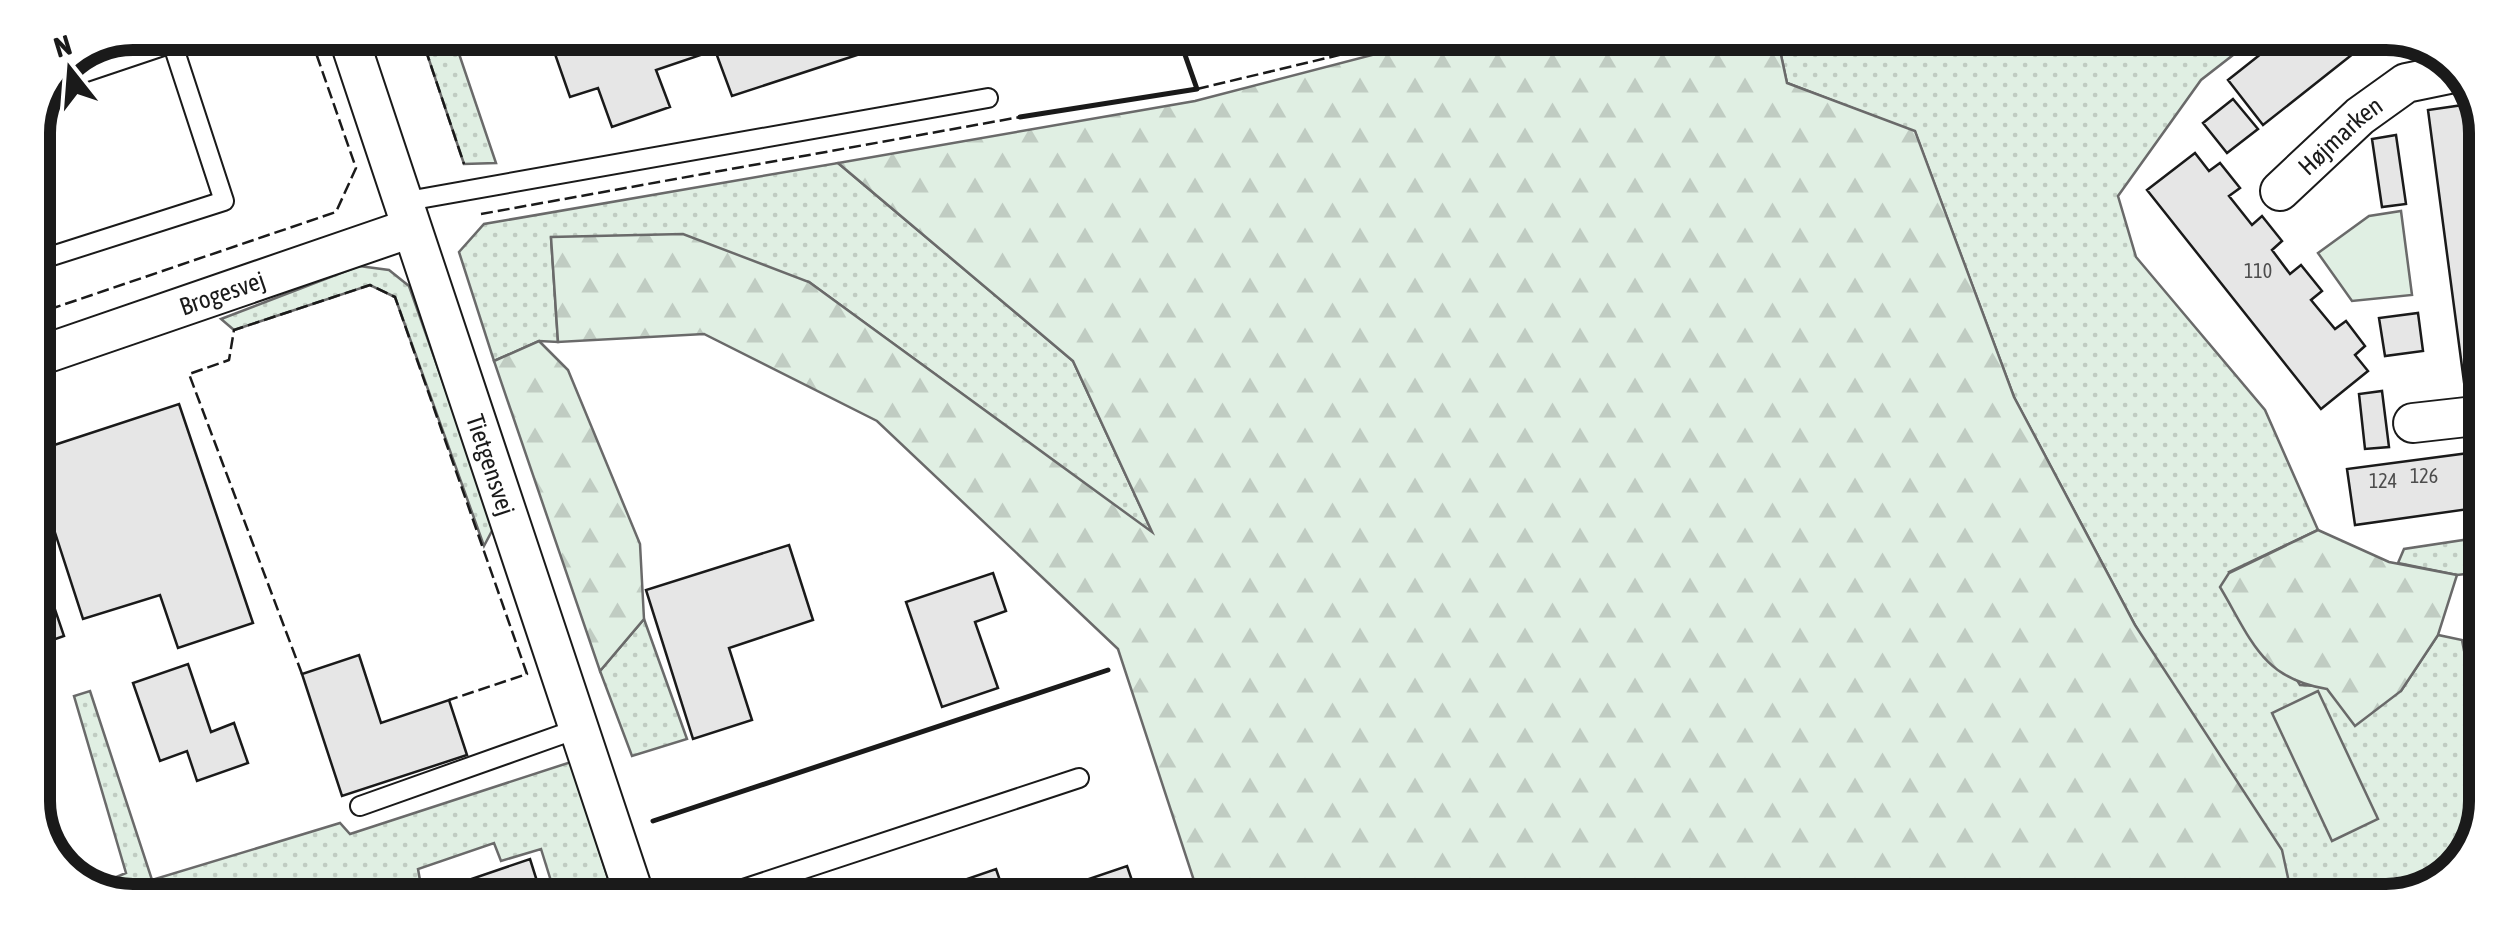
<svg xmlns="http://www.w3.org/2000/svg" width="2519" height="934" viewBox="0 0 2519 934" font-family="'Asap Condensed',sans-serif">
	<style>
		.grass { fill: url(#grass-dots); stroke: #6a6a6a; stroke-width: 2.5 }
		.forest { fill: url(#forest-firs); stroke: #6a6a6a; stroke-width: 2.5 }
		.park { fill: #e0efe3; stroke: #6a6a6a; stroke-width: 2.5 }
		.building { fill: #e6e6e6; stroke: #1a1a1a; stroke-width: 2.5 }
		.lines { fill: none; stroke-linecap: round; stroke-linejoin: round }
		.service-casing { stroke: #1a1a1a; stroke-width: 22 }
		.minor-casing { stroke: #1a1a1a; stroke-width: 42 }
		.service { stroke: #fff; stroke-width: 18 }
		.minor { stroke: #fff; stroke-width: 38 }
		.fence { stroke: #1a1a1a; stroke-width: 2.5; stroke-dasharray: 12 5; stroke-linecap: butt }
		.wall { stroke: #1a1a1a; stroke-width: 5 }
		.labels { text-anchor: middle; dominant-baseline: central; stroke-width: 8; stroke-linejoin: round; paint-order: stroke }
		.number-label { font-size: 20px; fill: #4d4d4d }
		.street-label { font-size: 25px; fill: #1a1a1a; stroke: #fff }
		.rim { fill: none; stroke: #1a1a1a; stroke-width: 12 }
	</style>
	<defs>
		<pattern id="grass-dots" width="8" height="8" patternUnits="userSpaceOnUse" patternTransform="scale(2.5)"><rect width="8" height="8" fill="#e0efe3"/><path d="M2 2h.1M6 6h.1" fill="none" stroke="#c0ccc2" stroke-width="1.8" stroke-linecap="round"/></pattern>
		<pattern id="forest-firs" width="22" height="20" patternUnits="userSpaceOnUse" patternTransform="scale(2.5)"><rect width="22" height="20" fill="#e0efe3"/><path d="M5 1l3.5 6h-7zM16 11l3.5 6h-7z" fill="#c0ccc2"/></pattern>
	</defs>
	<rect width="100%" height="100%" fill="#fff"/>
	<path class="grass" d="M420 33H452L496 163 464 164Z
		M1777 37 2255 38 2201 80 2118 196 2136 257 2265 410 2318 530 2229 572 2300 685 2401 691 2438 635 2462 640 2482 745 2481 834 2447 881 2386 901H2293L2135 625 2014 397 1915 132 1787 83Z
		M838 163 1073 361 1153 534 809 282 551 238 558 342 539 341 494 361 459 252 484 224Z
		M359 266 389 270 409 286 494 527 484 546 395 297 370 285 234 330 221 319Z
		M2483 537V572L2457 575 2398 563 2404 549Z
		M644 619 687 739 632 756 600 671Z
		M90 691 152 880 340 823 350 834 571 762 614 897H556L541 849 501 861 494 843 418 869 423 897 100 896 90 888 126 873 74 696Z"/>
	<path class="forest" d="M1445 36H1777L1787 83 1915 131 2014 397 2135 625 2282 850 2293 901 1200 899 1118 649 877 421 704 334 558 342 551 237 683 234 809 282 1152 532 1073 361 838 163 1195 101Z
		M539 341 568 370 640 544 644 619 600 671 494 361Z
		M2318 530 2389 562 2457 575 2438 635 2401 691 2355 726 2327 689C2262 679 2251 639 2220 587L2229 573Z"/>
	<path class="park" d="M2401 211 2412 295 2352 301 2318 253 2369 216Z
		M2318 691 2378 819 2332 841 2272 713Z"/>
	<path class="building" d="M548 34H921L732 96 715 50 656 70 670 107 612 127 598 88 570 97Z
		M2281 38H2373L2263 125 2228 80Z
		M2233 99 2258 129 2227 153 2203 123Z
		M2477 103 2486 126 2484 379 2464 382 2428 110Z
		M2396 135 2406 204 2382 207 2372 139Z
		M2195 153 2209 171 2220 163 2240 188 2229 196 2252 225 2262 216 2282 241 2272 250 2290 274 2301 265 2322 291 2311 300 2335 329 2346 321 2365 346 2355 355 2368 371 2321 409 2147 190Z
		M2418 313 2423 351 2385 356 2379 318Z
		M2382 391 2389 447 2365 449 2359 394Z
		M179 404 253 623 178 648 160 595 83 619 33 465V452Z
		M2484 451 2483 507 2355 525 2347 469Z
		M33 545 64 636 33 647Z
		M789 545 813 620 729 648 752 720 693 739 646 590Z
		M993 573 1006 611 975 622 998 688 942 707 906 602Z
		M359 655 381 723 449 700 467 755 342 796 302 674Z
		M188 664 211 732 234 723 248 763 197 781 187 751 160 761 133 683Z
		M530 859 542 897H441L439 890Z
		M1127 866 1138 898H1033Z
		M996 869 1006 898H912Z"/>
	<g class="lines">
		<defs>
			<path id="service" d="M53 83 172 43
				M402 202 988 98
				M33 262 224 201 169 33
				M360 806 577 729
				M719 897 1079 778"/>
			<g id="minor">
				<path id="s1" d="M347 33 635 897"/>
				<path id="s2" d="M2280 191 2360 116 2406 83 2464 71"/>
				<path id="s3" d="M33 358 411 228"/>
				<path d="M2413 423 2484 415"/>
			</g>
		</defs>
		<use href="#service" class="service-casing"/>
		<use href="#minor" class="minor-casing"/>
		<use href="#service" class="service"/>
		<use href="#minor" class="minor"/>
		<path class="fence" d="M420 33 464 164
			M1197 89 1419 36
			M481 214 1020 117
			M33 315 336 212 356 168 309 33
			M302 674 189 374 229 360 234 330 370 285 395 297 527 674 449 700"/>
		<path class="wall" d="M1020 117 1197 89 1178 35
			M653 821 1108 670"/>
	</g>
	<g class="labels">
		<g class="number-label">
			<text x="2258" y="270">110</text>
			<text x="2424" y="475">126</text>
			<text x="2383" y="480">124</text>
		</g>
		<g class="street-label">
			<text stroke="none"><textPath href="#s2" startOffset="82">Højmarken</textPath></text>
			<text stroke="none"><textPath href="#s3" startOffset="200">Brogesvej</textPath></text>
			<text stroke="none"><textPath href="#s1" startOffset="455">Tietgensvej</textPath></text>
		</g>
	</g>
	<path d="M0 0H2519V934H0ZM133 50H2386A83 83 0 0 1 2469 133V801A83 83 0 0 1 2386 884H133A83 83 0 0 1 50 801V133A83 83 0 0 1 133 50Z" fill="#fff" fill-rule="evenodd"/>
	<path class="rim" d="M133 50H2386A83 83 0 0 1 2469 133V801A83 83 0 0 1 2386 884H133A83 83 0 0 1 50 801V133A83 83 0 0 1 133 50Z"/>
	<g transform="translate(70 70) rotate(343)" stroke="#ffffff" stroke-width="8" paint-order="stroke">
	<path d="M0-8L18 38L0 25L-18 38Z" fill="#1a1a1a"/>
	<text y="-15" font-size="28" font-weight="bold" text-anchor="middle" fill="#1a1a1a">N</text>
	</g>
</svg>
